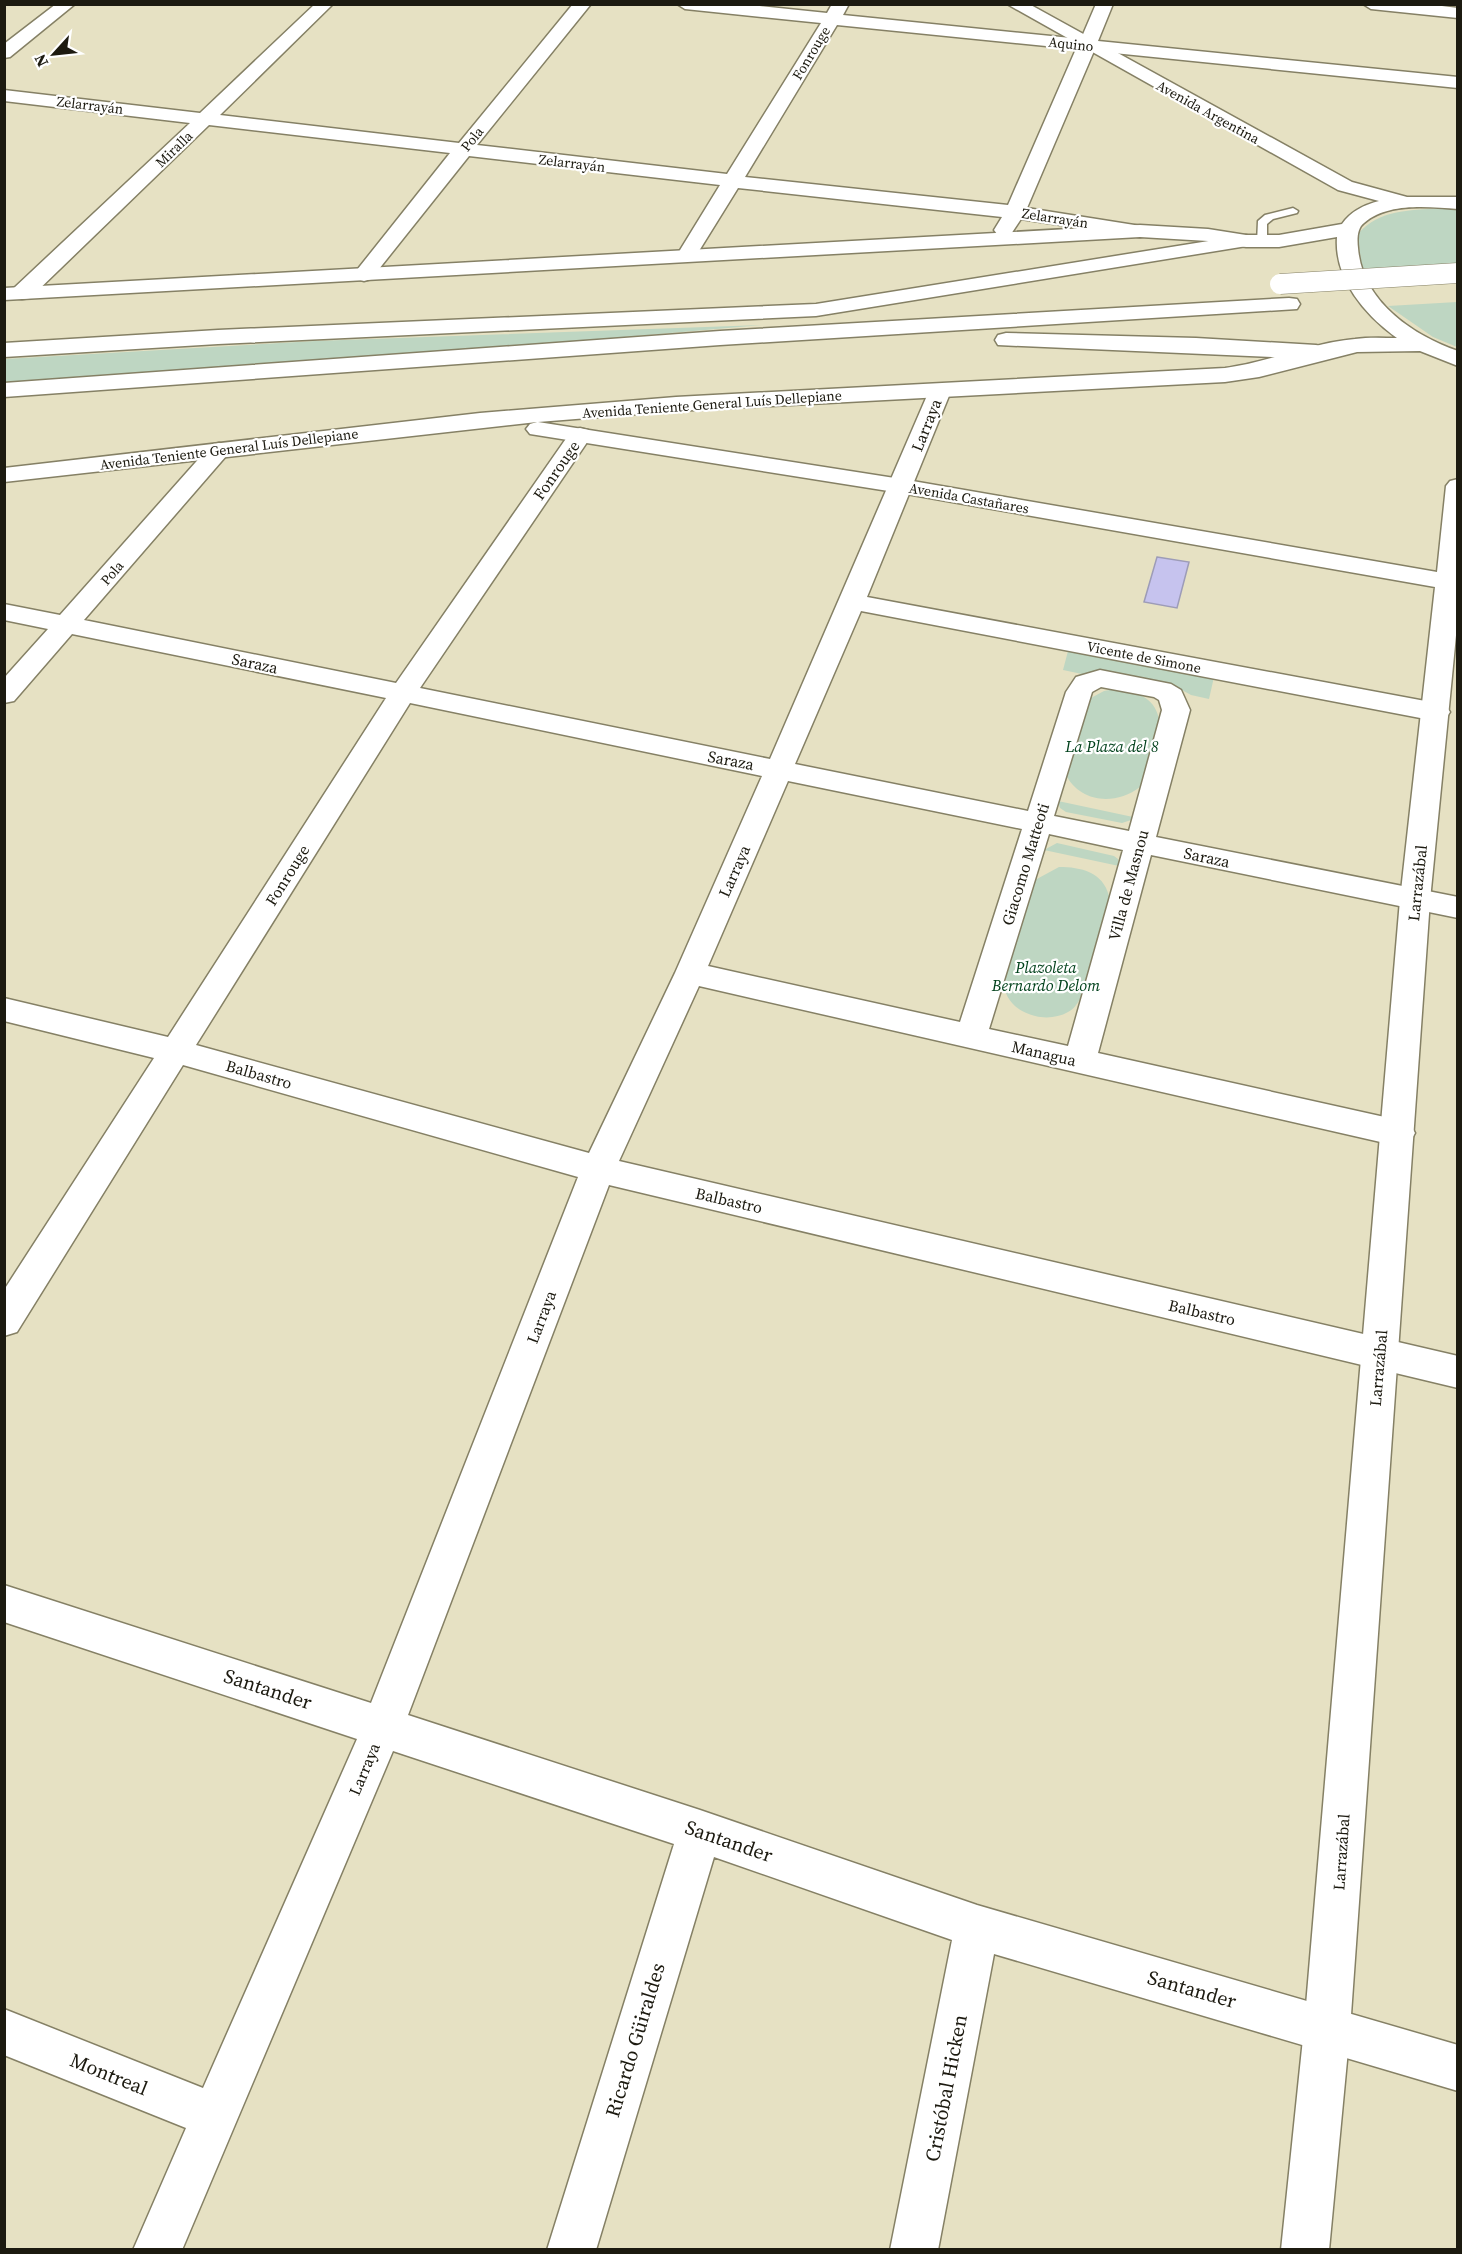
<svg xmlns="http://www.w3.org/2000/svg" width="1462" height="2254" viewBox="0 0 1462 2254" font-family="'Source Serif 4',serif">
	<style>
		.green { fill: #bed6c2 }
		.building { fill: #c6c3ee; stroke: #9d9cb7; stroke-width: 1.5 }
		.lines { fill: none; stroke-linecap: round; stroke-linejoin: round }
		.lane-casing { stroke: #858065; stroke-width: 3 }
		.street-casing { stroke: #858065; stroke-width: 3 }
		.secondary-casing { stroke: #858065; stroke-width: 3 }
		.highway-casing { stroke: #858065; stroke-width: 3 }
		.lane { fill: #fff; fill-rule: evenodd }
		.street { fill: #fff; fill-rule: evenodd }
		.secondary { fill: #fff; fill-rule: evenodd }
		.highway { fill: #fff; fill-rule: evenodd }
		.highway-bridge-casing { stroke: #858065; stroke-width: 21; stroke-linecap: butt }
		.highway-bridge { stroke: #fff; stroke-width: 20 }
		.labels { text-anchor: middle; dominant-baseline: central; stroke-width: 4.5; stroke-linejoin: round; paint-order: stroke }
		.far-street-label { font-size: 14px; fill: #1c1a10; stroke: #fff }
		.street-label { font-size: 16px; fill: #1c1a10; stroke: #fff }
		.park-label { font-size: 16px; font-style: italic; fill: #00411b; stroke: #fff }
		.near-street-label { font-size: 20px; fill: #1c1a10; stroke: #fff }
	</style>
	<rect width="100%" height="100%" fill="#e6e1c3"/>
	<path class="green" d="M1440 208 1457 209V266L1362 272 1358 234C1380 209 1408 211 1440 208Z
		M1457 302V347L1433 337 1388 306Z
		M762 325 454 352 5 384V359L315 341Z
		M1068 651 1214 677 1209 699 1191 695 1171 684 1102 671 1082 674 1063 670Z
		M1115 689C1135 693 1154 695 1159 719L1140 787C1115 806 1079 803 1065 773L1089 699 1104 691Z
		M1058 801 1133 817 1131 820 1122 823 1066 812 1060 808Z
		M1057 843 1114 856 1118 859 1119 866 1044 850Z
		M1059 867C1081 867 1103 872 1109 896L1080 999C1077 1004 1074 1009 1068 1012 1044 1026 1004 1012 1004 982L1035 880Z"/>
	<path class="building" d="M1157 557 1189 562 1177 608 1144 602Z"/>
	<g class="lines">
		<defs>
			<path id="lane" d="M1293 208 1298 211 1297 213 1273 219 1267 224V241L1261 244 1257 243 1258 221 1265 215Z"/>
			<path id="street" d="M56 4H75L10 57 4 58V44Z
				M315 4H333L220 115 459 143 573 4H591L477 145 727 174 821 23 685 9 677 4H741L827 13 832 4H849L843 15 1081 39 1096 4H1113L1098 41 1458 77V88L1094 51 1027 208 1147 227 1150 231 1147 235 1140 237 1021 219 1011 234H997L994 230 1002 217 738 188 694 259 687 261 680 259 677 255 720 185 469 156 371 279 364 281 357 279 353 275 450 153 209 125 30 298 22 299 14 298 11 293 14 288 190 123 4 101V90L200 113ZM837 25 1076 49 1008 205 745 177Z
				M1363 4H1426L1458 8V18L1371 9Z
				M940 384 948 386 951 391 867 597 1436 703 1446 706 1450 712 1446 718 1436 721 861 611 795 764 1028 811 1066 692 1076 677 1100 670 1171 684 1181 690 1190 710 1156 837 1458 897V918L1151 855 1098 1053 1398 1120 1410 1124 1415 1133 1410 1142 1398 1146 699 986 619 1161 1458 1356V1388L609 1185 408 1715 700 1810 977 1905 1458 2045V2091L994 1954 938 2250H890L952 1940 714 1857 596 2250H547L674 1844 393 1751 182 2250H133L186 2128 4 2055V2009L203 2088 357 1739 4 1622V1585L371 1703 578 1177 183 1065 17 1332 4 1336V1290L154 1058 4 1021V998L168 1037 386 698 72 634 14 701 4 703V678L48 629 4 620V604L60 615 211 445 219 443 227 445 231 450 227 455 84 620 396 683 572 430 580 428 588 430 592 435 420 688 770 759 929 391 932 386ZM1101 687 1154 697 1159 700 1162 710 1129 831 1054 816 1092 692ZM410 703 762 776 675 973 589 1153 196 1045ZM788 781 1022 829 960 1022 708 966ZM1049 834 1123 850 1068 1046 989 1029Z"/>
			<path id="secondary" d="M1007 4H1029L1352 182 1407 197H1458V209C1429 207 1388 202 1364 223 1357 228 1357 240 1358 248 1362 301 1412 335 1458 351V366L1420 351 1357 352 1259 377 1225 382 676 411 538 422 901 479 1437 572 1446 486 1450 481 1458 479V615L1430 900 1350 2029 1329 2250H1281L1304 2029 1400 900 1435 587 901 493 530 434 526 429 530 424 537 422 4 482V468L480 413 676 397 1225 368C1269 362 1311 343 1355 339 1369 337 1383 338 1397 338 1365 315 1334 279 1337 237L1279 247H1246L1208 241 1140 237 4 300V288L1140 225 1208 229 1246 235H1279L1342 224C1351 211 1364 205 1379 201L1338 190Z"/>
			<path id="highway" d="M1246 235 1253 237 1256 241 1253 245 816 316 218 344 4 357V343L218 330 816 304Z
				M1289 298 1297 299 1300 304 1297 309 720 345 4 397V383L720 331Z
				M1006 333 1196 338 1316 345 1324 347 1327 352 1324 357 1316 359 998 345 995 340 998 335Z"/>
		</defs>
		<use href="#lane" class="lane-casing"/>
		<use href="#street" class="street-casing"/>
		<use href="#secondary" class="secondary-casing"/>
		<use href="#highway" class="highway-casing"/>
		<use href="#lane" class="lane"/>
		<use href="#street" class="street"/>
		<use href="#secondary" class="secondary"/>
		<use href="#highway" class="highway"/>
		<defs>
			<path id="highway-bridge" d="M1280 284 1458 273"/>
		</defs>
		<use href="#highway-bridge" class="highway-bridge-casing"/>
		<use href="#highway-bridge" class="highway-bridge"/>
	</g>
	<g class="labels">
		<g class="far-street-label">
			<text transform="translate(1071 44) rotate(6)">Aquino</text>
			<text transform="translate(811 53) rotate(-59)">Fonrouge</text>
			<text transform="translate(90 105) rotate(7)">Zelarrayán</text>
			<text transform="translate(1208 112) rotate(29)">Avenida Argentina</text>
			<text transform="translate(472 139) rotate(-51)">Pola</text>
			<text transform="translate(174 149) rotate(-44)">Miralla</text>
			<text transform="translate(572 163) rotate(7)">Zelarrayán</text>
			<text transform="translate(1055 218) rotate(9)">Zelarrayán</text>
			<text transform="translate(712 404) rotate(-4)">Avenida Teniente General Luís Dellepiane</text>
			<text transform="translate(229 449) rotate(-7)">Avenida Teniente General Luís Dellepiane</text>
			<text transform="translate(969 498) rotate(10)">Avenida Castañares</text>
			<text transform="translate(112 573) rotate(-49)">Pola</text>
			<text transform="translate(1144 657) rotate(11)">Vicente de Simone</text>
		</g>
		<g class="street-label">
			<text transform="translate(926 425) rotate(-68)">Larraya</text>
			<text transform="translate(556 470) rotate(-55)">Fonrouge</text>
			<text transform="translate(255 663) rotate(12)">Saraza</text>
			<text transform="translate(731 760) rotate(11)">Saraza</text>
			<text transform="translate(1207 857) rotate(12)">Saraza</text>
			<text transform="translate(1025 864) rotate(-73)">Giacomo Matteoti</text>
			<text transform="translate(734 871) rotate(-66)">Larraya</text>
			<text transform="translate(287 875) rotate(-58)">Fonrouge</text>
			<text transform="translate(1417 883) rotate(-84)">Larrazábal</text>
			<text transform="translate(1128 885) rotate(-75)">Villa de Masnou</text>
			<text transform="translate(1044 1053) rotate(13)">Managua</text>
			<text transform="translate(259 1074) rotate(16)">Balbastro</text>
			<text transform="translate(729 1200) rotate(13)">Balbastro</text>
			<text transform="translate(1202 1312) rotate(13)">Balbastro</text>
			<text transform="translate(541 1317) rotate(-69)">Larraya</text>
			<text transform="translate(1378 1368) rotate(-85)">Larrazábal</text>
			<text transform="translate(364 1769) rotate(-67)">Larraya</text>
			<text transform="translate(1341 1852) rotate(-86)">Larrazábal</text>
		</g>
		<g class="park-label">
			<text x="1112" y="746">La Plaza del 8</text>
			<text x="1046" y="967">Plazoleta<tspan x="1046" dy="18">Bernardo Delom</tspan></text>
		</g>
		<g class="near-street-label">
			<text transform="translate(268 1689) rotate(18)">Santander</text>
			<text transform="translate(729 1841) rotate(19)">Santander</text>
			<text transform="translate(1192 1989) rotate(16)">Santander</text>
			<text transform="translate(635 2040) rotate(-73)">Ricardo Güiraldes</text>
			<text transform="translate(109 2074) rotate(22)">Montreal</text>
			<text transform="translate(946 2088) rotate(-79)">Cristóbal Hicken</text>
		</g>
	</g>
	<rect width="1462" height="2254" fill="none" stroke="#1c1a10" stroke-width="12"/>
	<g transform="translate(54 54) rotate(243)" stroke="#ffffff" stroke-width="4.5" paint-order="stroke">
	<path d="M0-4.5L10 22L0 15L-10 22Z" fill="#1c1a10"/>
	<text y="-9" font-size="16" font-weight="bold" text-anchor="middle" fill="#1c1a10">N</text>
	</g>
</svg>
